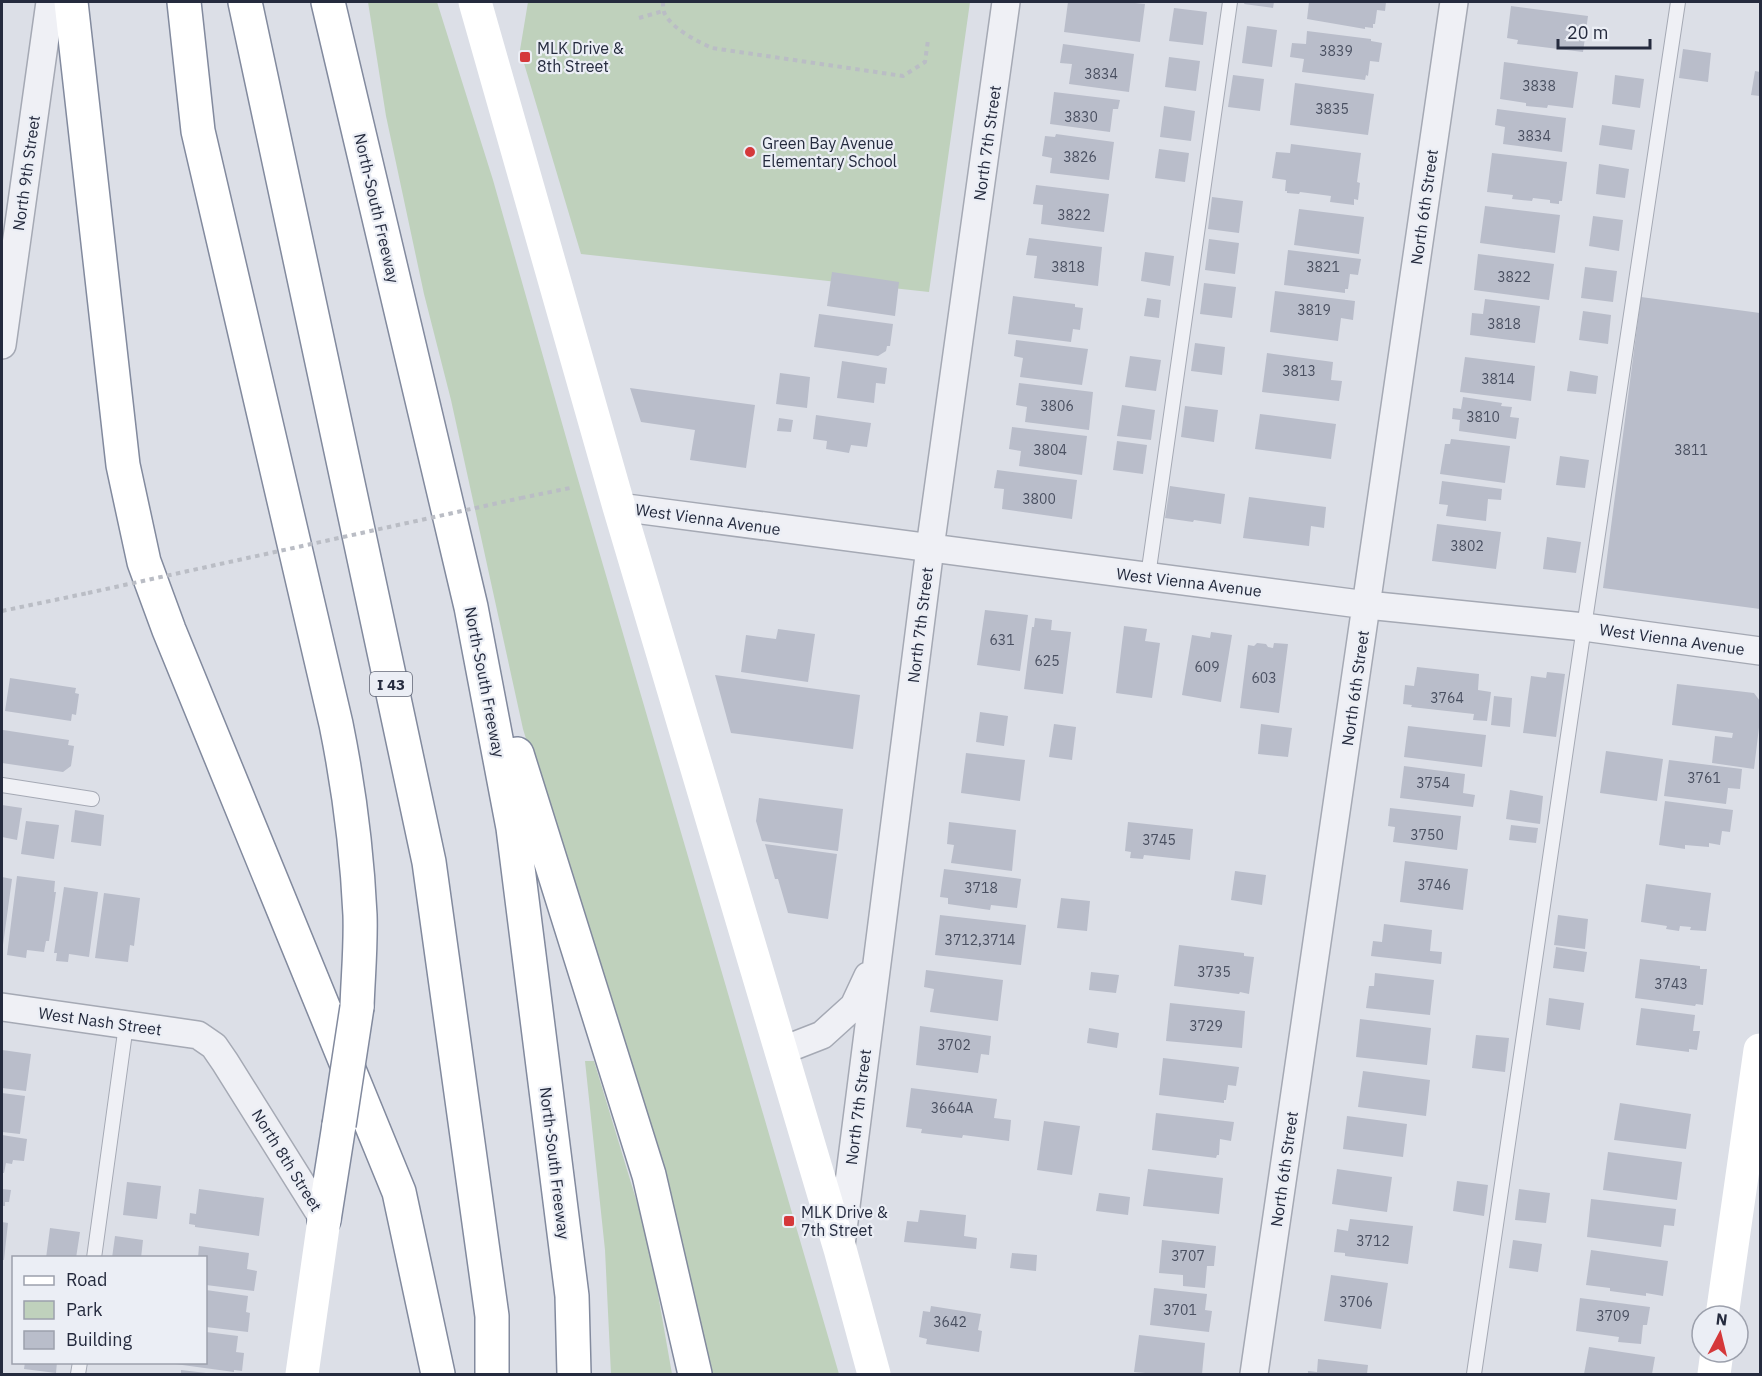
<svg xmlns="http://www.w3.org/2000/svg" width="1762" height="1376" viewBox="0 0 1762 1376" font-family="'IBM Plex Sans',sans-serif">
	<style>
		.green { fill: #bfd1bc }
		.building { fill: #b9bdca }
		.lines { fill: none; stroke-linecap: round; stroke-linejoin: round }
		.lane-casing { stroke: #a5a9b4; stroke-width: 16 }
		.street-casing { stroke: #a5a9b4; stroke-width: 30 }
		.highway-casing { stroke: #828a9e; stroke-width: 36 }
		.path { stroke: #babdc5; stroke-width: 4; stroke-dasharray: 4.5 4.5; stroke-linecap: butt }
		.lane { stroke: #eff0f5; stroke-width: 14 }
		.street { stroke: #eff0f5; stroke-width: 27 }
		.secondary { stroke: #fff; stroke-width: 33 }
		.highway { stroke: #fff; stroke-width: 33 }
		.highway-bridge-casing { stroke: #828a9e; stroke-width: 36; stroke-linecap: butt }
		.path-bridge { stroke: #babdc5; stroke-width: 4; stroke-dasharray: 4.5 4.5; stroke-linecap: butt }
		.highway-bridge { stroke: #fff; stroke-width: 33 }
		.poi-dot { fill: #d5383a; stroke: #ebeef5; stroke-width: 2 }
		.labels { text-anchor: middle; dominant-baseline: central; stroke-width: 4.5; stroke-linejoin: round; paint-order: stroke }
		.number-label { font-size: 14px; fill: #4a5061 }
		.shield { fill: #ebeef5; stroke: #606675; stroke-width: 1.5 }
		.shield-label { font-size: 15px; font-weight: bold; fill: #252b3e }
		.poi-label { font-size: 16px; fill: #252b3e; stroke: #ebeef5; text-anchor: start }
		.street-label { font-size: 16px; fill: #252b3e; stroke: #ebeef5 }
	</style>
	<rect width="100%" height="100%" fill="#dcdfe7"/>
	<path class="green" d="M368 2H437L493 180 575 469 839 1374H706L607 1003 523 729 451 400 424 294 386 116Z
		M528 2H970L929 292 581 254 520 50Z
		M585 1061H594L639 1209 653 1266 672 1374H611L605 1250Z"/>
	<path class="building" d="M1068 2H1125L1145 4 1140 42 1064 32Z
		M1245 2H1274L1273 8 1244 4Z
		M1309 2H1386L1385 11 1377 10 1375 24H1373V28L1365 27V29L1307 19Z
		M1511 6 1588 16 1583 52 1517 44 1518 40 1507 38Z
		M1174 8 1207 12 1203 45 1169 41Z
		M1247 26 1277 30 1272 67 1242 63Z
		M1307 31 1371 39V41L1382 43 1379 62 1370 61 1368 76 1366 75 1365 80 1302 72 1304 59 1290 57 1292 43 1306 44Z
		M1063 44 1134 54 1129 92 1069 84 1072 64 1060 63Z
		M1683 49 1711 53 1708 82 1679 78Z
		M1169 57 1200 61 1196 91 1165 87Z
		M1504 62 1578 72 1573 108 1548 105 1547 108 1526 106V103L1500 99Z
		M1755 71 1760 72V96L1751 95Z
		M1233 75 1264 79 1260 111 1228 107Z
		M1615 75 1644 79 1640 108 1612 104Z
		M1295 83 1374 94 1368 135 1290 125Z
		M1054 92 1120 100 1118 109H1113L1110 132 1050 124Z
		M1164 106 1195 111 1191 141 1160 137Z
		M1497 109 1566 118 1562 152 1503 144 1505 127 1495 125Z
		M1602 125 1635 130 1632 150 1599 145Z
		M1056 134 1114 142 1109 180 1050 173 1052 158 1042 156 1045 136 1055 137Z
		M1291 144 1361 153 1357 182 1360 183 1358 200 1354 199V205L1330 202 1331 196 1300 192 1299 194 1287 193V191H1285L1286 180 1272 178 1276 152 1290 153Z
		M1159 149 1189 153 1185 182 1155 178Z
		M1492 153 1567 162 1562 201H1559V204L1550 203V200L1533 198 1532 201 1512 199 1513 195 1487 192Z
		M1599 164 1629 169 1625 198 1596 194Z
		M1036 185 1109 194 1104 232 1041 224 1043 205 1033 204Z
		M1212 197 1243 201 1239 233 1208 229Z
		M1485 206 1560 215 1555 253 1480 243Z
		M1299 209 1364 217 1359 254 1294 245Z
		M1593 216 1623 220 1619 251 1589 246Z
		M1029 238 1102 247 1098 286 1034 278 1037 256 1026 255Z
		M1209 239 1239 243 1235 274 1205 270Z
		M1288 250 1361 259 1358 275 1350 274 1348 289H1345V293L1284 285Z
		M1145 252 1174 256 1170 286 1141 281Z
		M1478 254 1554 264 1549 300 1474 290Z
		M1585 267 1617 271 1613 302 1581 298Z
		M832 272 899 282 895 316 827 306Z
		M1204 283 1236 287 1232 318 1200 314Z
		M1275 291 1355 301 1353 320 1341 318 1338 341 1270 332Z
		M1013 296 1075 304V307L1083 308 1080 330 1073 329 1071 342 1008 334Z
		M1641 297 1760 313V609L1603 588Z
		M1147 298 1161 300 1159 318 1144 316Z
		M1485 299 1540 306 1535 343 1470 335 1472 313 1483 314Z
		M1583 311 1611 315 1608 344 1579 340Z
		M819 314 893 324 890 346H887L886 351 878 356 814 347Z
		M1016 340 1088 349 1082 385 1020 377 1023 358 1014 356Z
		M1195 343 1225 347 1222 375 1191 371Z
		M1267 353 1333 362 1331 380 1342 381 1339 401 1262 392Z
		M1130 356 1161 360 1156 391 1125 387Z
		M1465 357 1535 366 1531 401 1460 392Z
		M842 361 887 368 885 384 876 383 874 403 837 398Z
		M1570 371 1598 376 1596 394 1567 391Z
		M780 373 810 377 807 408 776 404Z
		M1019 383 1093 392 1089 430 1025 422 1027 407 1016 405Z
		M630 388 755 405 746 468 690 460 695 430 641 422Z
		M1463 397 1502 403 1501 406 1512 407 1510 417 1519 418 1516 439 1459 431 1460 420 1452 419 1453 408 1461 409Z
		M1122 405 1155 410 1151 440 1117 436Z
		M1185 406 1218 410 1214 442 1181 437Z
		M1260 414 1336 424 1331 459 1255 449Z
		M816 415 871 423 867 447 851 445 849 453 826 449 827 441 813 439Z
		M779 418 793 420 791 432 777 431Z
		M1012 427 1087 436 1082 475 1019 466 1021 451 1009 449Z
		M1451 439 1510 446 1505 483 1440 474 1445 444H1450Z
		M1117 441 1147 445 1143 474 1113 470Z
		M1560 456 1589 460 1585 488 1556 485Z
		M997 470 1077 480 1072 519 1002 509 1004 489 994 488Z
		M1442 481 1502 489 1501 500 1488 499 1486 521 1446 516 1448 505 1439 504Z
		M1170 486 1225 494 1221 524 1194 520 1193 522 1165 518Z
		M1249 497 1326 507 1324 528 1311 526 1309 546 1243 538Z
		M1437 524 1501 532 1496 569 1432 561Z
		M1547 537 1581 542 1576 573 1543 569Z
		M985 610 1028 615 1020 671 977 665Z
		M1035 618 1052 620 1051 630 1071 632 1063 694 1024 689 1032 627H1034Z
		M1124 626 1147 629 1145 641 1160 643 1152 698 1116 693Z
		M778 629 815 634 808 682 741 672 746 635 776 639Z
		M1211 632 1232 635 1221 702 1182 695 1192 635 1210 638Z
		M1257 643 1266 644 1268 647 1273 648 1274 643 1288 644 1279 713 1240 708 1248 645 1254 646Z
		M1417 667 1479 674 1478 690 1491 692 1487 721 1473 720 1474 714 1411 707 1412 705 1403 704 1405 685 1414 686Z
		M1547 672 1565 674 1556 737 1523 733 1531 676 1546 678Z
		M715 675 860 695 853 749 731 733Z
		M10 678 76 688 75 693 79 694 76 715 72 714 71 721 5 711Z
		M1677 684 1754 693 1760 701V719L1754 769 1712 763 1715 736 1732 738 1733 733 1672 725Z
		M1494 696 1512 698 1510 727 1491 725Z
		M980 712 1008 716 1004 746 976 742Z
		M1054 724 1076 727 1072 760 1049 757Z
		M1261 724 1292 728 1288 757 1258 754Z
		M1408 726 1486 735 1482 767 1404 757Z
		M3 730 69 740 68 745 74 746 71 766 63 772 2 763Z
		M1606 751 1663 759 1657 801 1600 793Z
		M966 753 1025 760 1020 801 961 793Z
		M1669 760 1742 769 1740 789 1728 788 1726 804 1664 796Z
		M1404 766 1465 774 1463 793 1475 795 1473 807 1400 798Z
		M1510 790 1543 796 1540 824 1506 819Z
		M759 798 843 809 838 851 762 841 756 821Z
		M1665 801 1733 810 1730 832 1722 831 1720 845 1709 843V847L1685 845V849L1659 845Z
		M2 805 22 808 17 840 2 837Z
		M1390 808 1461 816 1457 850 1393 842 1395 827 1388 826Z
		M75 810 104 815 101 846 71 842Z
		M26 821 59 825 54 859 21 854Z
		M949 822 1016 830 1012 871 951 863 954 845 947 844Z
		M1128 822 1193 829 1190 860 1144 855 1143 859 1130 858 1131 852 1125 851Z
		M1511 825 1538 828 1536 843 1509 840Z
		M765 844 837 854 828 919 788 913 778 879H775Z
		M1405 861 1468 869 1463 910 1400 902Z
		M944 869 1021 879 1017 908 991 905 990 910 948 904V898L940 897Z
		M1235 871 1266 875 1262 905 1231 900Z
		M17 876 55 881 54 892H56L49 941H46L44 952 27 950 26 958 7 955Z
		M2 877 12 879 3 945 2 944Z
		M1646 884 1711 893 1706 931 1690 930 1691 927 1680 926 1679 931 1666 929 1667 926 1641 922Z
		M64 887 98 892 89 957 69 954 68 962 56 961 57 953H54Z
		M104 893 140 898 134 946 130 945 128 962 95 958Z
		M1061 898 1090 901 1087 931 1057 928Z
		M940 915 1026 925 1021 965 935 955Z
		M1558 915 1588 919 1585 949 1554 945Z
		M1384 924 1432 930 1430 951 1442 952 1441 964 1371 956 1373 941 1382 942Z
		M1179 945 1244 953V956L1254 957 1249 994 1240 992 1239 994 1174 986Z
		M1556 947 1587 952 1584 972 1553 968Z
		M1640 959 1700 966V969H1707L1703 1005 1696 1004 1695 1006 1635 998Z
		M926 970 1003 980 998 1021 930 1012 934 989 924 987Z
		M1091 972 1119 975 1116 993 1089 990Z
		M1375 973 1434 980 1430 1015 1366 1008 1369 986H1374Z
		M1549 998 1584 1003 1580 1030 1546 1025Z
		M1170 1003 1245 1011 1242 1048 1166 1041Z
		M1641 1008 1695 1015 1693 1031H1700L1697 1050 1689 1049V1052L1636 1045Z
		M1360 1019 1431 1028 1427 1065 1356 1057Z
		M920 1026 991 1036 989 1055 981 1054 978 1073 916 1065Z
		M1089 1028 1119 1033 1117 1048 1087 1043Z
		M1476 1035 1509 1038 1505 1072 1472 1068Z
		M2 1050 31 1054 26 1091 2 1088Z
		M1163 1058 1239 1067 1236 1086 1228 1085 1226 1100H1224V1103L1159 1095Z
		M1363 1071 1430 1080 1426 1116 1358 1107Z
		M911 1088 997 1099 994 1118 1011 1120 1009 1141 963 1135 962 1138 921 1133 922 1129 906 1127Z
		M2 1093 25 1096 20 1134 2 1132Z
		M1620 1103 1691 1114 1686 1149 1614 1140Z
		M1156 1113 1234 1122 1231 1141 1220 1139 1219 1155H1217L1216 1158 1152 1150Z
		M1347 1116 1407 1124 1403 1157 1343 1149Z
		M1044 1121 1080 1126 1072 1175 1037 1170Z
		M2 1135 27 1139 24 1161 13 1160 12 1164 6 1163 4 1173H2Z
		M1608 1152 1682 1162 1677 1200 1603 1190Z
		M1148 1169 1223 1178 1219 1214 1143 1206Z
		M1337 1169 1392 1177 1387 1212 1332 1204Z
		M1457 1181 1488 1185 1484 1216 1453 1211Z
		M127 1182 161 1186 157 1219 123 1215Z
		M2 1189 11 1190 9 1202H5V1206H2Z
		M199 1189 264 1198 259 1236 195 1227V1225L189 1224 190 1213 196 1214Z
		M1519 1189 1550 1193 1546 1223 1515 1220Z
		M1099 1193 1130 1197 1128 1215 1096 1211Z
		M1591 1199 1676 1209 1674 1226 1664 1225 1661 1247 1587 1237Z
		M920 1210 966 1215 964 1236 977 1238 976 1249 904 1242 907 1221 918 1222Z
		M1350 1219 1413 1226 1408 1264 1345 1256V1253L1334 1252 1337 1229 1348 1231Z
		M2 1222 8 1223 4 1260H2Z
		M50 1228 80 1232 76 1258H46Z
		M115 1236 143 1240 141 1258H112Z
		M1162 1240 1216 1246 1214 1266H1207L1205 1288 1183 1286V1275L1159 1273Z
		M1513 1240 1542 1244 1538 1272 1509 1268Z
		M199 1246 249 1253 247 1269 257 1271 254 1291 206 1285V1258H198Z
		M1591 1250 1668 1261 1663 1296 1646 1293V1296L1610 1291V1288L1586 1285Z
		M1012 1253 1037 1255 1036 1271 1010 1268Z
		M1331 1275 1388 1283 1381 1329 1324 1321Z
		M1154 1288 1207 1294 1205 1310 1212 1311 1209 1332 1150 1325Z
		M206 1290 248 1296 246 1312 250 1313 248 1332 206 1327Z
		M1580 1298 1650 1307 1647 1325H1643L1641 1344 1618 1342 1619 1337 1576 1331Z
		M931 1306 981 1314 978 1330 982 1331 979 1352 926 1344 927 1339 919 1337 923 1311 930 1312Z
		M206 1332 238 1336 236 1352 244 1353 242 1371 234 1370V1372L175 1364V1362H206Z
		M1139 1335 1205 1343 1202 1374H1157L1134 1372Z
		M1589 1347 1655 1357 1652 1374H1584Z
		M1318 1359 1368 1365 1367 1374H1308V1371L1317 1372Z
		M25 1362H57L56 1373 24 1369Z
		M181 1370 206 1373V1374H181Z"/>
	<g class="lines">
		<defs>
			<path id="lane" d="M1148 576 1230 2
				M2 785 92 799
				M94 1258 126 1025
				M78 1374 80 1362
				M1474 1374 1584 627 1678 2"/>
			<path id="street" d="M2 345 50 2
				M619 507 1367 605 1584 627 1760 651
				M2 1007 198 1035 214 1046 225 1062 324 1220
				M781 1051 822 1035 854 1006 868 976
				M841 1245 930 548 1006 2
				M1254 1374 1454 2"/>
			<path id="highway" d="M71 2 123 465 144 562 169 630 399 1192 438 1374
				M184 2 198 131 336 724C349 788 357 851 360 915 361 946 358 977 357 1007
				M245 2 429 862 492 1316V1374
				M328 2 471 607 513 828 572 1296 574 1374
				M517 754 649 1175 695 1374
				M324 1220 339 1125"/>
		</defs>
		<use href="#lane" class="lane-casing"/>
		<use href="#street" class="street-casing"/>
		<use href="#highway" class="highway-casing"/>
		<path class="path" d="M663 2C663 3 663 10 664 12 670 28 697 41 712 48L903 76 925 62 928 40
			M639 18 663 11
			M521 498 570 488
			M2 611 88 593"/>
		<use href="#lane" class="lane"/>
		<use href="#street" class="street"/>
		<path class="secondary" d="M475 2 619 507 840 1249 874 1374
			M1722 1316 1760 1050
			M302 1374 324 1220
			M1714 1374 1717 1352"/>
		<use href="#highway" class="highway"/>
		<defs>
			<path id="highway-bridge" d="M339 1125 357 1007"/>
		</defs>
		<use href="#highway-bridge" class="highway-bridge-casing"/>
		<path class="path-bridge" d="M88 593 521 498"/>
		<use href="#highway-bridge" class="highway-bridge"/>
	</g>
	<g class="poi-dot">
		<rect x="519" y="51" width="12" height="12" rx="3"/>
		<circle cx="750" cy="152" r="6"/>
		<rect x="783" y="1215" width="12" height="12" rx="3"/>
	</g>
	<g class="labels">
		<g class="number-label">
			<text x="1336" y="51">3839</text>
			<text x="1101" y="74">3834</text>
			<text x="1539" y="86">3838</text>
			<text x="1332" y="109">3835</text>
			<text x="1081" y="117">3830</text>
			<text x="1534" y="136">3834</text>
			<text x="1080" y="157">3826</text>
			<text x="1074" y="215">3822</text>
			<text x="1068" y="267">3818</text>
			<text x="1323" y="267">3821</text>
			<text x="1514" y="277">3822</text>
			<text x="1314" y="310">3819</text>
			<text x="1504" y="324">3818</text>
			<text x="1299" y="371">3813</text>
			<text x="1498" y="379">3814</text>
			<text x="1057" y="406">3806</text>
			<text x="1483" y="417">3810</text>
			<text x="1050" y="450">3804</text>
			<text x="1691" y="450">3811</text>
			<text x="1039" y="499">3800</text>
			<text x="1467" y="546">3802</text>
			<text x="1002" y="640">631</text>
			<text x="1047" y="661">625</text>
			<text x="1207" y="667">609</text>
			<text x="1264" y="678">603</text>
			<text x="1447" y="698">3764</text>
			<text x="1704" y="778">3761</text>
			<text x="1433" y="783">3754</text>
			<text x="1427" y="835">3750</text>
			<text x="1159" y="840">3745</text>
			<text x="1434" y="885">3746</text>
			<text x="981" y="888">3718</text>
			<text x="980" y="940">3712,3714</text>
			<text x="1214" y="972">3735</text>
			<text x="1671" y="984">3743</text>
			<text x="1206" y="1026">3729</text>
			<text x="954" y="1045">3702</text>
			<text x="952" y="1108">3664A</text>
			<text x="1373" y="1241">3712</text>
			<text x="1188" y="1256">3707</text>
			<text x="1356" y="1302">3706</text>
			<text x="1180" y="1310">3701</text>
			<text x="1613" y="1316">3709</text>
			<text x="950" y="1322">3642</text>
		</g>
		<rect class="shield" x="370" y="672" width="42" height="24" rx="4.5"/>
		<g class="shield-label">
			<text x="391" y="684">I 43</text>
		</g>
		<g class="poi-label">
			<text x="537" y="48">MLK Drive &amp;<tspan x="537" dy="18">8th Street</tspan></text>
			<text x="762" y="143">Green Bay Avenue<tspan x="762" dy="18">Elementary School</tspan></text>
			<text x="801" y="1212">MLK Drive &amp;<tspan x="801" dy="18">7th Street</tspan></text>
		</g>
		<g class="street-label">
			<text transform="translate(987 143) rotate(-82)">North 7th Street</text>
			<text transform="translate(26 173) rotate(-82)">North 9th Street</text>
			<text transform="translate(1424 207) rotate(-82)">North 6th Street</text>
			<text transform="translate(377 208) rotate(77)">North-South Freeway</text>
			<text transform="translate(708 519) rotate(8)">West Vienna Avenue</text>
			<text transform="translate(1189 582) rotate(7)">West Vienna Avenue</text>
			<text transform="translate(920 625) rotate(-83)">North 7th Street</text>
			<text transform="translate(1672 639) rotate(8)">West Vienna Avenue</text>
			<text transform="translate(485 682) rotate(79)">North-South Freeway</text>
			<text transform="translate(1355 688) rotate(-82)">North 6th Street</text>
			<text transform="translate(100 1021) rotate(8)">West Nash Street</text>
			<text transform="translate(858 1107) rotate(-83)">North 7th Street</text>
			<text transform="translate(287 1160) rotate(58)">North 8th Street</text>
			<text transform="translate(555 1163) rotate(83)">North-South Freeway</text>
			<text transform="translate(1284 1169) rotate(-82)">North 6th Street</text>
		</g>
	</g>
	<rect width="1762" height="1376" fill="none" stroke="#252b3e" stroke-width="6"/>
	<rect x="12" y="1256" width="195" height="108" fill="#ebeef5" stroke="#9ca0ac" stroke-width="1.5"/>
	<rect x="24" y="1276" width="30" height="9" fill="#ffffff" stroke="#9ca0ac" stroke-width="1.5"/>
	<text x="66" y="1286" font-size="18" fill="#252b3e">Road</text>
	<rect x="24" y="1301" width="30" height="18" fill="#bfd1bc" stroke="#9ca0ac" stroke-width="1.5"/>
	<text x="66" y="1316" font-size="18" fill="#252b3e">Park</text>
	<rect x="24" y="1331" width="30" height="18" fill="#b9bdca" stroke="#9ca0ac" stroke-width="1.5"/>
	<text x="66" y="1346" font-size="18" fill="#252b3e">Building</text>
	<g transform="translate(1720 1334) rotate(7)"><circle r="28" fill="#ebeef5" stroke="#9ca0ac" stroke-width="1.5"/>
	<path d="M0-4.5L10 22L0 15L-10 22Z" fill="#d5383a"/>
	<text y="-9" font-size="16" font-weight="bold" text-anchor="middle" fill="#252b3e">N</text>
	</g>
	<path d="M1558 39v9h92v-9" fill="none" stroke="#252b3e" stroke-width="3"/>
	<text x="1567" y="39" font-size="18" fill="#252b3e" stroke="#ebeef5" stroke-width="4.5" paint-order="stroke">20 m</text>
</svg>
